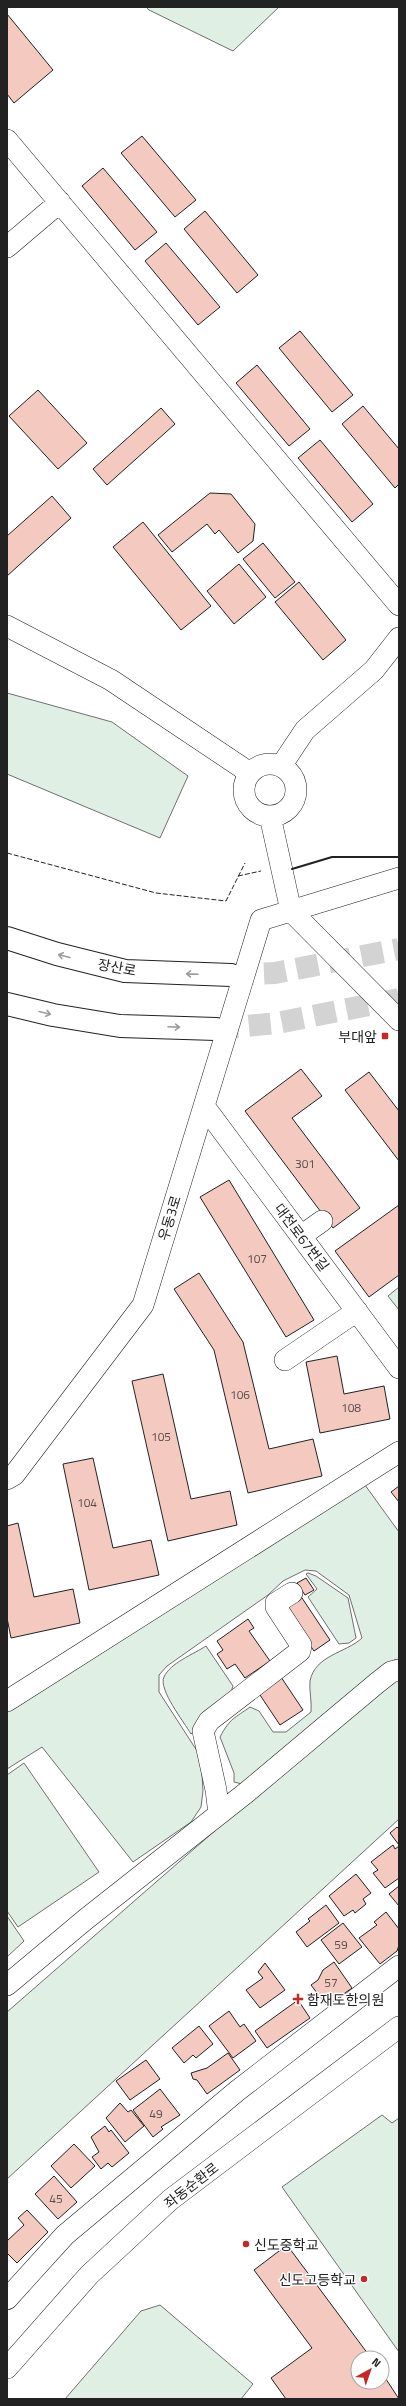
<svg xmlns="http://www.w3.org/2000/svg" width="406" height="2406" viewBox="0 0 406 2406" font-family="'Titillium Web','Noto Sans KR',sans-serif">
	<style>
		.green { fill: #e0efe3; stroke: #6f6f6f }
		.building { fill: #f3c9c0; stroke: #222 }
		.lines { fill: none; stroke-linecap: round; stroke-linejoin: round }
		.highway-tunnel { stroke: #d3d3d3; stroke-width: 22; stroke-dasharray: 22 11; stroke-linecap: butt }
		.minor-casing { stroke: #222; stroke-width: 22 }
		.highway-casing { stroke: #222; stroke-width: 24 }
		.minor { stroke: #fff; stroke-width: 21 }
		.highway { stroke: #fff; stroke-width: 22 }
		.fence { stroke: #222; stroke-width: 1; stroke-dasharray: 5 2; stroke-linecap: butt }
		.wall { stroke: #222; stroke-width: 2 }
		.oneway { stroke: #9c9c9c }
		.poi-dot { fill: #c62828; stroke: #fff; stroke-width: 1.5 }
		.labels { text-anchor: middle; dominant-baseline: central; stroke-width: 3; stroke-linejoin: round; paint-order: stroke }
		.number-label { font-size: 12px; fill: #564c4a }
		.street-label { font-size: 14px; fill: #222; stroke: #fff }
		.poi-label { font-size: 14px; fill: #222; stroke: #fff; text-anchor: end }
	</style>
	<rect width="100%" height="100%" fill="#fff"/>
	<path class="green" d="M146 7H279L233 51 149 10Z
		M7 693 112 722 188 776 160 838 7 774Z
		M399 1287V1310L388 1296Z
		M365 1485 399 1532V1659L394 1660 242 1784 234 1782V1773L220 1737C230 1718 235 1718 250 1707L259 1711 273 1732H286L311 1712C312 1702 309 1690 310 1681 315 1655 346 1653 362 1638L349 1595 316 1571 305 1570 283 1581 268 1595 167 1666 159 1675V1692L201 1757 203 1791 201 1807 191 1822 133 1862 42 1747 7 1769V1711Z
		M308 1573 316 1576 348 1598 356 1638 349 1643 339 1644 308 1597 317 1589 306 1574Z
		M206 1646 233 1686 231 1692 191 1734C184 1722 158 1689 164 1677 170 1663 194 1654 206 1646Z
		M399 1679V1819L7 2179V2012L374 1692Z
		M24 1763 99 1872 18 1927 7 1911V1775Z
		M7 1916 24 1941 7 1957Z
		M382 2115 392 2123 399 2118V2352L282 2187Z
		M160 2305 253 2384 241 2399H65L141 2311Z"/>
	<path class="building" d="M7 14 53 70 14 103 7 94Z
		M142 136 196 200 175 217 121 153Z
		M103 168 157 232 135 250 82 186Z
		M205 211 258 275 237 293 184 229Z
		M166 243 220 307 198 325 145 261Z
		M300 331 353 395 332 412 279 348Z
		M257 365 310 429 289 446 236 383Z
		M38 390 87 443 58 469 9 416Z
		M363 406 399 449V484L395 488 342 424Z
		M161 408 175 424 107 485 93 469Z
		M320 440 373 504 352 522 298 458Z
		M210 493 231 494 255 524 253 541 238 553 219 530 215 534 207 524 172 552 158 535Z
		M52 496 71 518 7 576V536Z
		M143 522 211 606 181 630 113 547Z
		M263 543 295 582 275 598 243 559Z
		M239 564 266 597 234 624 207 591Z
		M299 582 346 640 323 660 275 602Z
		M301 1069 322 1096 292 1118 360 1208 333 1228 245 1111Z
		M369 1072 399 1111V1161L345 1090Z
		M229 1180 314 1320 286 1337 200 1197Z
		M399 1205V1275L369 1297 335 1251Z
		M199 1273 243 1342 269 1449 313 1439 322 1476 248 1493 214 1350 174 1289Z
		M337 1356 344 1394 384 1386 390 1419 320 1433 306 1362Z
		M163 1374 191 1499 230 1491 237 1525 168 1541 132 1381Z
		M93 1458 113 1548 151 1540 159 1575 89 1590 63 1464Z
		M399 1486V1502L391 1492Z
		M18 1523 34 1597 73 1589 80 1623 11 1638 7 1618V1526Z
		M306 1578 314 1590 305 1595 297 1583Z
		M300 1595 330 1640 314 1651 283 1606Z
		M248 1619 254 1628 249 1631 270 1661 245 1678 235 1664 227 1669 217 1654 223 1650 217 1641Z
		M281 1677 303 1710 280 1725 258 1692Z
		M397 1827 399 1829V1845L390 1833Z
		M393 1845 395 1849 399 1846V1878L385 1888 373 1873 378 1870 371 1862Z
		M356 1874 371 1893 363 1899 366 1904 355 1913 353 1910 344 1916 329 1896Z
		M399 1886V1906L389 1894Z
		M326 1905 339 1923 307 1947 296 1932 310 1921 308 1919Z
		M386 1912 399 1929V1945L397 1951 380 1964 359 1938 377 1925 374 1922Z
		M343 1923 362 1947 339 1964 321 1940Z
		M334 1962 352 1988 327 2006 311 1985 318 1980 323 1970Z
		M265 1963 285 1990 260 2008 246 1990 263 1978 258 1972Z
		M298 2000 310 2018 267 2048 255 2031Z
		M229 2011 240 2027 244 2024 256 2041 233 2058 209 2026Z
		M199 2026 213 2044 196 2058 193 2055 184 2063 172 2048Z
		M228 2053 240 2070 207 2094 197 2080 193 2079 191 2073 207 2068Z
		M146 2060 160 2079 130 2100 116 2081Z
		M160 2089 180 2115 161 2127 163 2129 153 2137 133 2110Z
		M120 2103 128 2112 131 2110 144 2126 125 2142 106 2118Z
		M105 2126 109 2132 111 2130 129 2153 112 2167 108 2163 101 2169 92 2157 99 2152 91 2137Z
		M74 2144 95 2166 71 2188 51 2166Z
		M54 2176 77 2202 58 2219 35 2194Z
		M27 2210 48 2232 17 2263 7 2253V2241L24 2225 18 2218Z
		M287 2245 371 2358H358V2382H382V2373L399 2399H286L271 2378 312 2348 254 2270Z"/>
	<g class="lines">
		<path class="highway-tunnel" d="M231 975 275 973 399 949
			M216 1029 277 1023 399 999"/>
		<defs>
			<path id="minor" d="M7 140 399 605
				M7 247 60 202
				M7 626 111 680 250 773
				M244 790a26 26 0 1 1 52 0a26 26 0 1 1-52 0Z
				M281 766 305 730 374 670 399 638
				M270 816 291 911 399 1020
				M204 1106 399 1368
				M301 1236 322 1221
				M285 1360 357 1311
				M7 1479 14 1475 143 1305 261 920 399 878
				M7 1701 399 1452
				M219 1814 216 1790 203 1731 209 1721 300 1651 301 1645 276 1607V1603L292 1593
				M7 1985 86 1919 247 1792 377 1683 391 1672 399 1670
				M7 2299 65 2235 237 2091 399 1966
				M7 2368 89 2275 170 2200 399 2027"/>
			<path id="highway" d="M7 938 57 954 125 971 231 975
				M7 1004 53 1015 120 1026 216 1029"/>
		</defs>
		<use href="#minor" class="minor-casing"/>
		<use href="#highway" class="highway-casing"/>
		<use href="#minor" class="minor"/>
		<use href="#highway" class="highway"/>
		<path class="fence" d="M7 853 156 893 226 901 245 863
			M238 876 261 871"/>
		<path class="wall" d="M292 869 332 857H399"/>
	</g>
	<defs><path id="oneway-shaft" d="M-6 0H5M1.5-3L5.5 0L1.5 3" fill="none" stroke-width="1.6" stroke-linecap="round" stroke-linejoin="round"/></defs>
	<g class="oneway">
		<use href="#oneway-shaft" transform="translate(64 956) rotate(-166)"/>
		<use href="#oneway-shaft" transform="translate(192 974) rotate(-178)"/>
		<use href="#oneway-shaft" transform="translate(45 1013) rotate(14)"/>
		<use href="#oneway-shaft" transform="translate(174 1027) rotate(2)"/>
	</g>
	<g class="poi-dot">
		<rect x="381" y="1032" width="8" height="8" rx="2"/>
		<path d="M296 1993h4v4h4v4h-4v4h-4v-4h-4v-4h4z"/>
		<circle cx="246" cy="2244" r="4"/>
		<circle cx="364" cy="2279" r="4"/>
	</g>
	<g class="labels">
		<g class="number-label">
			<text x="305" y="1163">301</text>
			<text x="257" y="1258">107</text>
			<text x="240" y="1394">106</text>
			<text x="351" y="1407">108</text>
			<text x="161" y="1436">105</text>
			<text x="87" y="1502">104</text>
			<text x="341" y="1944">59</text>
			<text x="331" y="1982">57</text>
			<text x="156" y="2113">49</text>
			<text x="56" y="2198">45</text>
		</g>
		<g class="street-label">
			<text transform="translate(117 967) rotate(10)">장산로</text>
			<text transform="translate(169 1218) rotate(-73)">우동3로</text>
			<text transform="translate(302 1237) rotate(53)">대천로67번길</text>
			<text transform="translate(191 2185) rotate(-38)">좌동순환로</text>
		</g>
		<g class="poi-label">
			<text x="377" y="1036">부대앞</text>
			<text x="307" y="1999" text-anchor="start">함재도한의원</text>
			<text x="254" y="2244" text-anchor="start">신도중학교</text>
			<text x="356" y="2279">신도고등학교</text>
		</g>
	</g>
	<rect width="406" height="2406" fill="none" stroke="#222222" stroke-width="16"/>
	<g transform="translate(370 2370) rotate(40)"><circle r="19" fill="#ffffff" stroke="#a7a7a7"/>
	<path d="M0-3L7 15L0 10L-7 15Z" fill="#c62828"/>
	<text y="-6" font-size="11" font-weight="bold" text-anchor="middle" fill="#222222">N</text>
	</g>
</svg>
